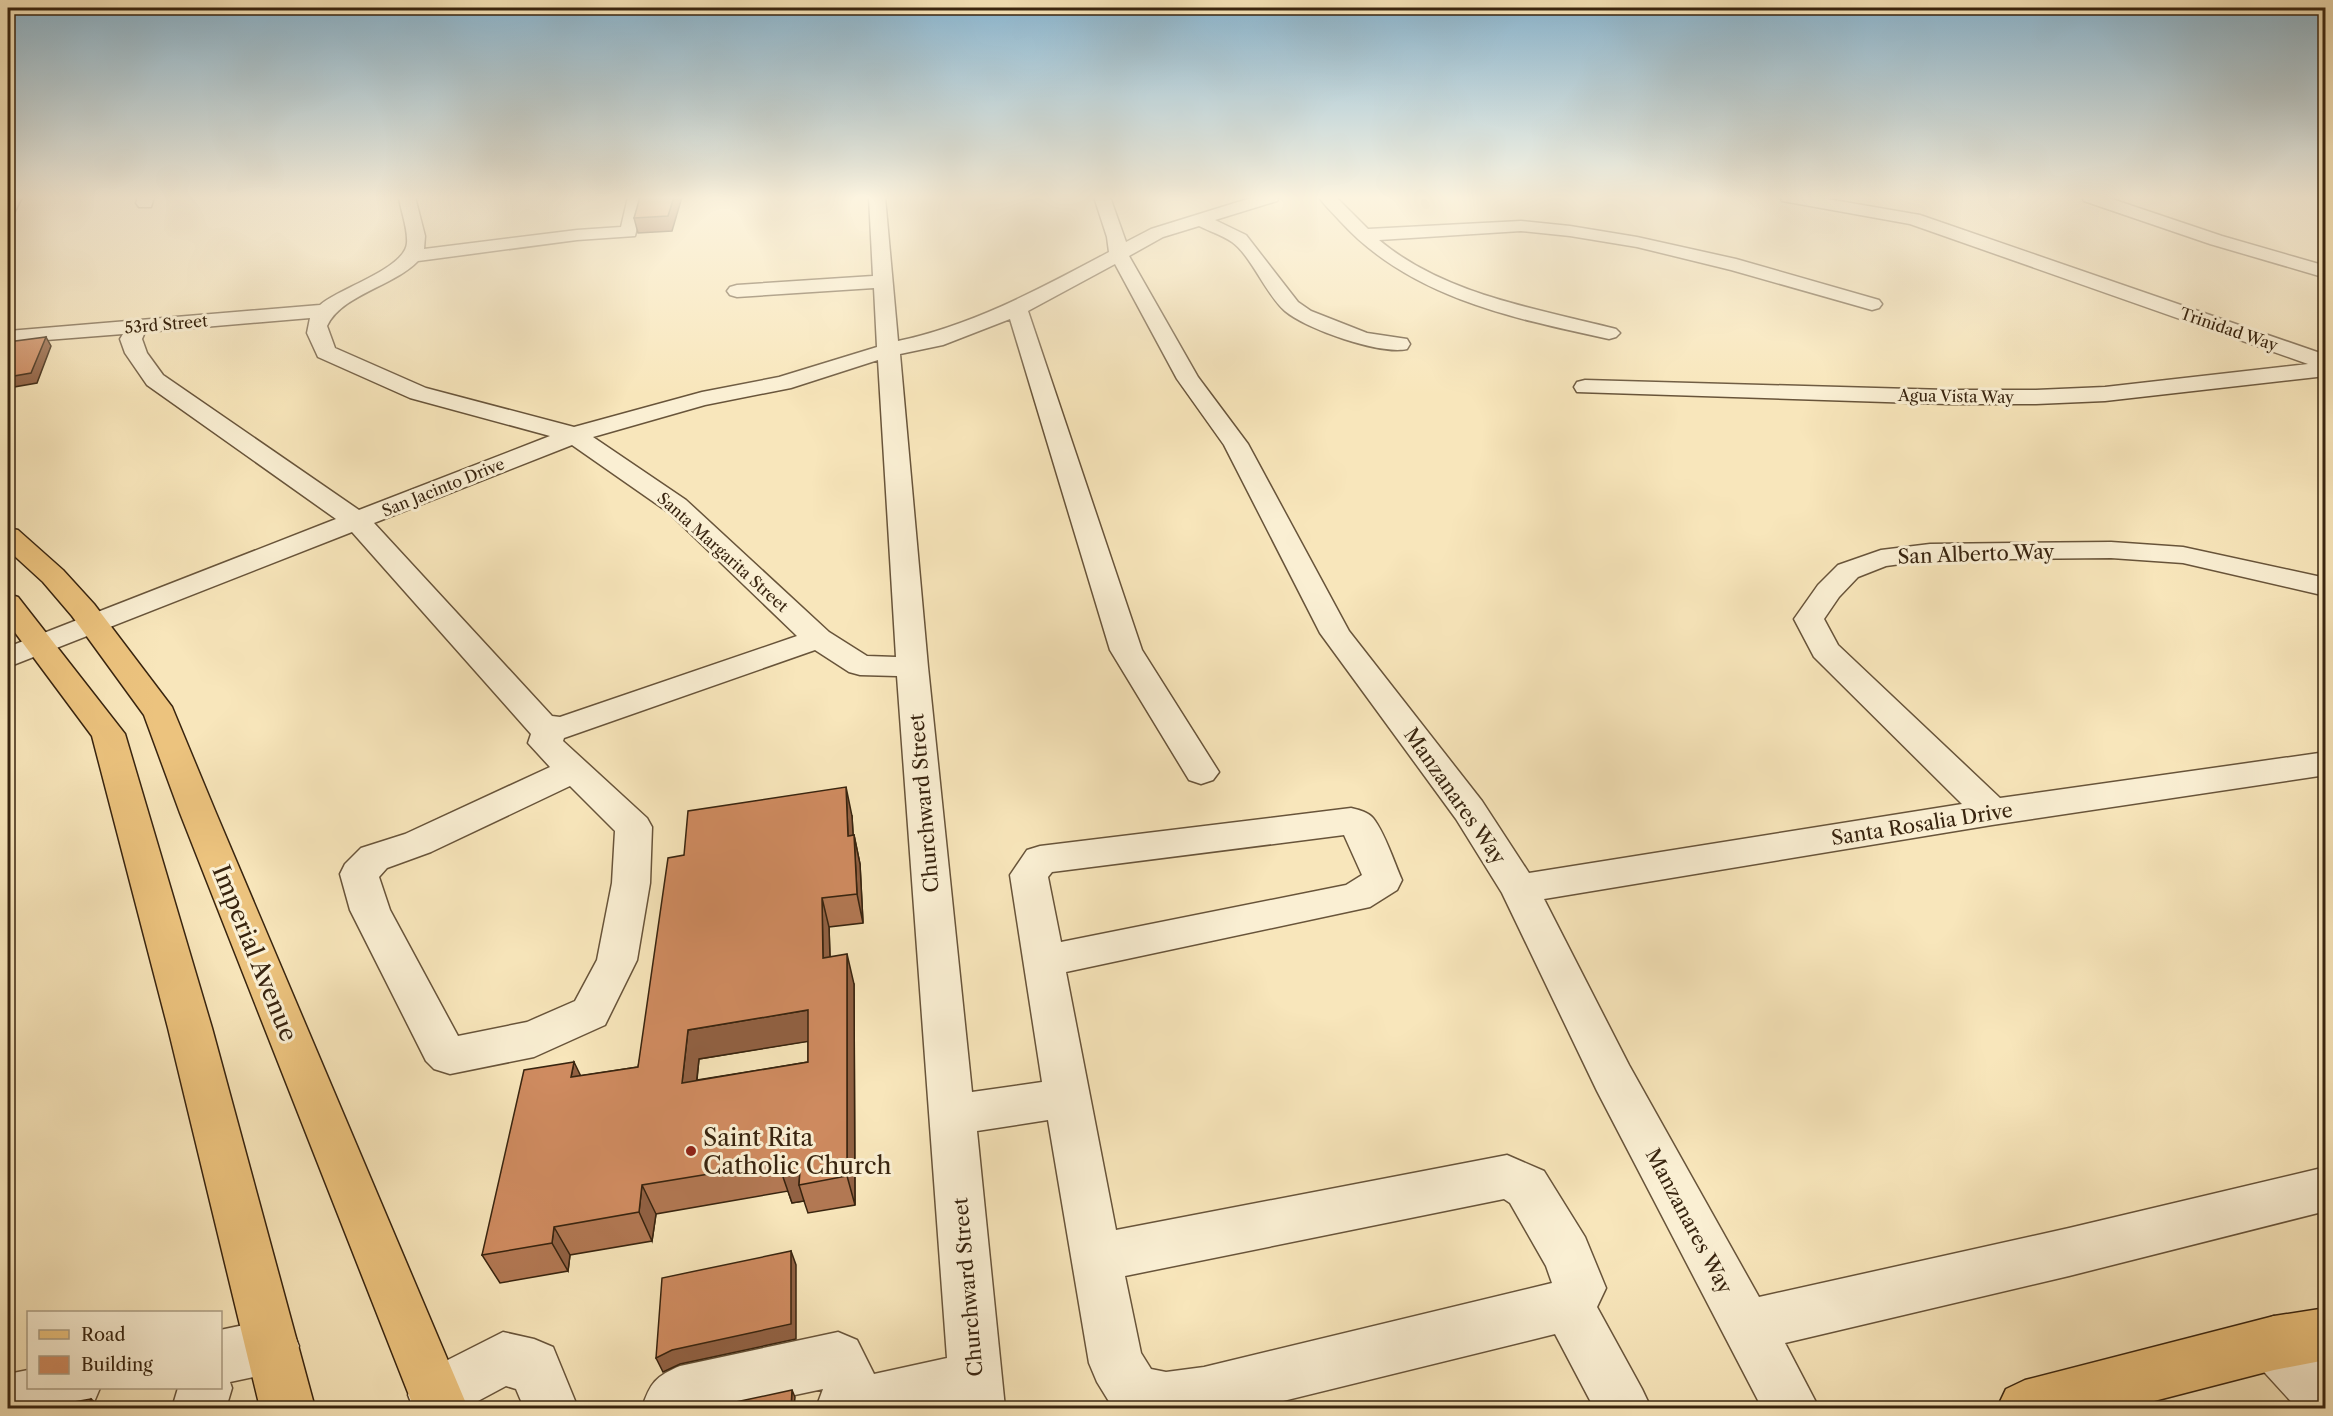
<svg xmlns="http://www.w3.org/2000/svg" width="2333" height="1416" viewBox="0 0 2333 1416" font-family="'Libre Caslon Text',serif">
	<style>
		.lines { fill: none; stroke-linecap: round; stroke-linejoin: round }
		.minor-casing { stroke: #68543a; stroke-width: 3 }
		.major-casing { stroke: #38240f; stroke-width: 3 }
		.minor { fill: #faefd3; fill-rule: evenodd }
		.major { fill: #ecc37e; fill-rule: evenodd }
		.wall { fill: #b27853; stroke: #38240f; stroke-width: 1.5; fill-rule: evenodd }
		.shaded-wall { fill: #916143; stroke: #38240f; stroke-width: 1.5 }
		.building { fill: #cf8b60; stroke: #38240f; stroke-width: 1.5; fill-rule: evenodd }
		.poi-dot { fill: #8f2418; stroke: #faefd3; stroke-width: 2 }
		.labels { text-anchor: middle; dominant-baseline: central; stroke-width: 6; stroke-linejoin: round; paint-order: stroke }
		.far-street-label { font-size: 16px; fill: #38240f; stroke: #faefd3 }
		.street-label { font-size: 20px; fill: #38240f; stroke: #faefd3 }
		.near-street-label { font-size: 24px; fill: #38240f; stroke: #faefd3 }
		.near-poi-label { font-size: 24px; fill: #38240f; stroke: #faefd3; text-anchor: start }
	</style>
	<rect width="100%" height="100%" fill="#f8e6bb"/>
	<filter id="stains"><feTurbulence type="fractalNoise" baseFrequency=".00333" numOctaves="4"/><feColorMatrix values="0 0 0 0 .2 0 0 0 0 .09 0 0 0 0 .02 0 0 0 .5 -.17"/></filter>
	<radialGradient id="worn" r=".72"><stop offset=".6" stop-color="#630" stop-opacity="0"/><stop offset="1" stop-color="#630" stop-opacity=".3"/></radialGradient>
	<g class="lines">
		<defs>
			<path id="minor" d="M138 197H154L151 207H139L136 203Z
				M399 197H415L425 236 424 249 577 230 621 227 628 197H644L635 236 577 240 418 261C394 286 341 295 327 326L335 348 426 388 574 427 702 392 779 377 877 347 874 288 737 297 730 295 727 291 730 287 737 285 873 276 869 197H885L898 341C974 325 1041 288 1109 252L1107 237 1094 197H1110L1126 242 1151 229 1254 197H1279L1277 201 1215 220 1246 235 1298 302 1311 311 1367 333 1407 339 1410 344 1407 349C1380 355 1306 329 1285 311 1267 296 1250 254 1232 242 1222 235 1209 231 1199 226L1163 237 1129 256 1198 377 1248 444 1349 631 1482 801 1529 873 1962 804 1814 657 1794 619 1818 585 1838 565 1881 550 1930 544 2111 542 2183 547 2326 578V596L2183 563 2111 558 1930 560 1886 566 1858 577 1839 597 1824 619 1838 645 2000 798 2326 752V775L1992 825 1544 899 1629 1065 1759 1297 2069 1228 2326 1167V1211L2069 1276 1785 1343 1819 1408H1762L1597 1091 1502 893 1456 819 1320 633 1224 445 1177 379 1115 264 1028 311 1142 650 1219 772 1213 780 1201 784 1189 780 1110 650 1010 319 943 345 900 354 928 667 972 1092 1042 1082 1010 875 1027 850 1040 846 1351 808C1359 810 1368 812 1373 818 1385 833 1394 862 1402 880L1397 890 1370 907 1066 972 1116 1230 1507 1155 1544 1171 1585 1237 1606 1288 1597 1307 1642 1389 1651 1408H1594L1555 1334 1255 1408H1113L1097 1382 1089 1363 1048 1120 977 1131 1005 1408H816L823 1389 734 1408H642C650 1383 656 1376 680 1366L838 1332 857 1340 874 1374 947 1358 897 676 860 675 849 672 815 650 564 738 563 741 647 818 652 827 650 883 637 960 605 1025 534 1057 450 1074 434 1069 426 1061 350 910 340 874 345 864 361 848 405 834 550 767 528 743 531 734 352 532 8 667V647L336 519 147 385 125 353 120 339 123 334 8 343V331L320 305C339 288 405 269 407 243 408 228 401 212 399 197ZM310 318 307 333 318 357 410 398 550 436 359 510 163 375 147 353 142 339 145 332ZM878 360 896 657 867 656 829 632 686 500 593 437 705 405 791 388ZM572 445 668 512 797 636 560 717 552 716 374 523ZM570 786 615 831 612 883 597 960 575 1001 527 1022 458 1036 390 910 379 877 387 868 431 852ZM1344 835 1362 875 1346 885 1061 942 1048 877 1052 872ZM1504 1199 1510 1203 1546 1266 1552 1283 1204 1367 1166 1372 1151 1369 1141 1353 1125 1276Z
				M1319 197H1336L1368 229 1521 221 1570 226 1637 237 1736 259 1879 300 1882 304 1879 308 1872 310 1731 270 1637 247 1570 236 1521 231 1379 240C1445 295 1535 308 1616 329L1620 333 1616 337 1609 339C1512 318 1409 297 1340 221 1333 213 1324 205 1319 197Z
				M1780 197H1816L1920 215 2326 355V376L2105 401 2036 404H1947L1577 392 1574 387 1577 382 1585 380 1947 390H2036L2105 387 2308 364 1910 224 1788 202 1782 201Z
				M2082 197H2106L2222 236 2326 266V278L2210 244 2084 201Z
				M2274 1316 2293 1324 2326 1359V1408H2297L2255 1362 2247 1343 2255 1324Z
				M272 1319 291 1327 299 1346 291 1365 272 1373 230 1382 232 1388 226 1408H172L178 1388H220V1330Z
				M503 1332 534 1339 553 1347 578 1408H524L516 1389 506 1386 465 1408H413L408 1395 416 1376Z
				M28 1370V1388H100L92 1407 8 1408V1374Z"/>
			<path id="major" d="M8 197H22L14 213 8 214Z
				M8 528 18 530 63 570 94 604 172 707 216 813 468 1408H414L180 813 144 715 72 616 43 582 8 550Z
				M8 594 18 597 125 734 212 1028 315 1408H260L168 1028 92 736 8 623Z
				M2326 1308V1360L2274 1370 2127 1408H1997L2006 1389 2025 1380 2274 1316Z"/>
		</defs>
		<use href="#minor" class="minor-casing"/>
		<use href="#major" class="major-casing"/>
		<use href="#minor" class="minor"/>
		<use href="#major" class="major"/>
	</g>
	<path class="wall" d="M852 816 853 835H854L860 864 863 923 829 927 830 957 854 984 855 1205 808 1213 804 1201 792 1203 788 1191 656 1214 652 1241 570 1255 568 1271 500 1283 482 1255 580 1076 638 1067 684 855ZM808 1041V1062L697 1080 699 1059Z"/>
	<path class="shaded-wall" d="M674 197H682L672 231 638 233 634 218Z
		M46 337 51 346 37 383 8 388V377Z
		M846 787 852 816 855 865 848 836Z
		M854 835 860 864 863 923 857 894Z
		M822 898 829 927 831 988 823 958Z
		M847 954 854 984 855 1205 847 1176Z
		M808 1010 817 1040 699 1059 693 1112 682 1083 688 1030Z
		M574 1062 588 1091 571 1077Z
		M800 1171 799 1185 804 1201 792 1203 782 1174Z
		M642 1185 656 1214 652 1241 639 1212Z
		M554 1227 570 1255 568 1271 552 1243Z
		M791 1251 796 1265V1339L680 1364 663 1372 656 1358Z
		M792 1390 795 1397 794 1408H791Z
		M91 1399 103 1408H87Z"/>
	<path class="building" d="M640 197H674L668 216 634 218Z
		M46 337 31 373 8 377V342Z
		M846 787 848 836 854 835 857 894 822 898 823 958 847 954V1176L799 1185 800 1171 782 1174V1162L642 1185 639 1212 554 1227 552 1243 482 1255 524 1070 574 1062 571 1077 638 1067 668 858 684 855 688 811ZM808 1010V1062L682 1083 688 1030Z
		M791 1251V1324L672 1350 656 1358 662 1278Z
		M792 1390 791 1408H712V1403H731Z
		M91 1399 87 1408H40Z"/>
	<linearGradient id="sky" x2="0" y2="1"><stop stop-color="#8ab8d4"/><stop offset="0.5" stop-color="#fcf4e0"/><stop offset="1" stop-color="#fcf4e0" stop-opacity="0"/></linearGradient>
	<rect width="2333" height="395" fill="url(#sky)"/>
	<circle class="poi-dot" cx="691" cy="1151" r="6"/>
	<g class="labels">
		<g class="far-street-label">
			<text transform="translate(166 324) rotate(-5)">53rd Street</text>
			<text transform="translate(2229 329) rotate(19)">Trinidad Way</text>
			<text transform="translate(1956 396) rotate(1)">Agua Vista Way</text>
			<text transform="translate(443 487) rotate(-22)">San Jacinto Drive</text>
			<text transform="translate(723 552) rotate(42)">Santa Margarita Street</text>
		</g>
		<g class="street-label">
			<text transform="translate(1976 554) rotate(-2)">San Alberto Way</text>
			<text transform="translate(1455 796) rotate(55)">Manzanares Way</text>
			<text transform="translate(924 803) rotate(-95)">Churchward Street</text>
			<text transform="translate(1922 824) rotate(-9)">Santa Rosalia Drive</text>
			<text transform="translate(1689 1221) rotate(62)">Manzanares Way</text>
			<text transform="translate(968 1287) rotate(-95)">Churchward Street</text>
		</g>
		<g class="near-street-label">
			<text transform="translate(255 953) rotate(68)">Imperial Avenue</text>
		</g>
		<g class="near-poi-label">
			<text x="703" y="1137">Saint Rita<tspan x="703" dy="28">Catholic Church</tspan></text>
		</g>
	</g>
	<rect width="2333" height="1416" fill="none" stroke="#f8e6bb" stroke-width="30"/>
	<rect x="9" y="9" width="2315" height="1398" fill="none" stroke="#38240f" stroke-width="3"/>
	<rect x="15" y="15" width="2303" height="1386" fill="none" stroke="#38240f" stroke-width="1.5"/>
	<rect x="27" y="1311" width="195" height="78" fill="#faefd3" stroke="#ac9e85" stroke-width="1.5"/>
	<rect x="39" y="1330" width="30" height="9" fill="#ecc37e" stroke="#ac9e85" stroke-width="1.5"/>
	<text x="81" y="1341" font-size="18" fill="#38240f">Road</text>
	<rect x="39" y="1356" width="30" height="18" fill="#cf8b60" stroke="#ac9e85" stroke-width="1.5"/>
	<text x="81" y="1371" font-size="18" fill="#38240f">Building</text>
	<rect width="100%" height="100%" filter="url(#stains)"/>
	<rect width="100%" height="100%" fill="url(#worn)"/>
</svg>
